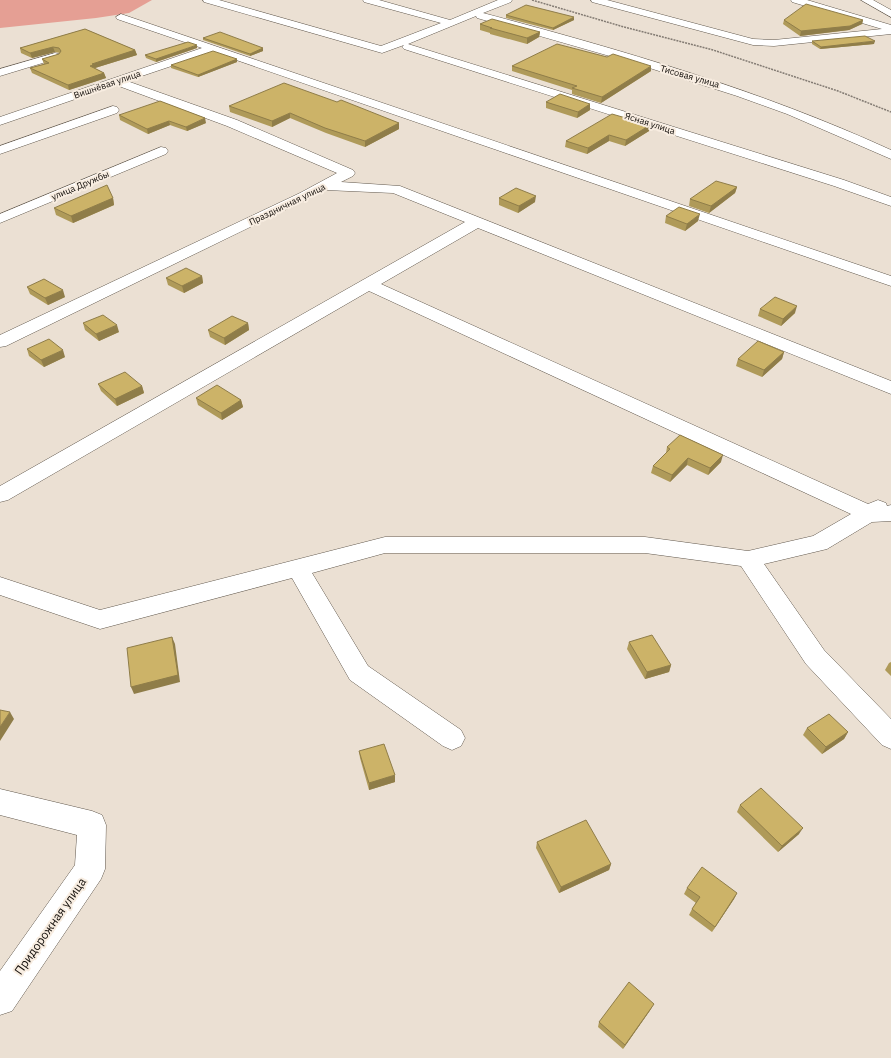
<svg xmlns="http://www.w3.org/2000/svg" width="891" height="1058" viewBox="0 0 891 1058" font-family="'IBM Plex Sans',sans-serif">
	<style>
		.green { fill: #e59f94 }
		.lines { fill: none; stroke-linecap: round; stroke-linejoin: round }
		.minor-casing { stroke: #62594e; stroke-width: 1 }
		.path { stroke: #837b73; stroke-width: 1.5; stroke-dasharray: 2 1; stroke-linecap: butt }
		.minor { fill: #fff; fill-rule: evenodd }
		.wall { fill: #af9a59 }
		.shaded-wall { fill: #8f7d49 }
		.building { fill: #ccb368; stroke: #8f7d49 }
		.labels { text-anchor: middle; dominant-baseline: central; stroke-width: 4; stroke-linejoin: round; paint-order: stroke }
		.far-street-label { font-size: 9px; fill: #100c08; stroke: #f8ede1 }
		.near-street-label { font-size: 12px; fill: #100c08; stroke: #f8ede1 }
	</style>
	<rect width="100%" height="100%" fill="#ebe0d3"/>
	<path class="green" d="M0 0H152L129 13 96 18 0 28Z"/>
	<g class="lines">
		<defs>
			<path id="minor" d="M203 0H219L381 46 441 23 364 2 363 0H379L450 20 498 0H512L511 2 483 13C622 50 760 90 891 150V159L787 114 737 96 634 63 477 18 476 16 408 44 844 180 891 197V206L834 186 404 49 402 47 404 45 382 53 204 2Z
				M591 0H607L753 39 774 40 882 29 792 2 791 0H807L891 25V34L774 46 753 45 592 2Z
				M861 0H873L891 10V17Z
				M121 14 891 276V286L213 52 127 81 237 120 353 170 355 173 353 176 341 182 400 186 891 381V394L478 228 381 284 868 504 878 500 886 503 887 506 891 505V521L872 522 827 549 764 564 824 650 891 719V749L882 745 806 664 741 566 645 553H385L312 573 368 666 461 730 465 738 461 746 452 750 443 746 350 680 292 578 100 629 0 595V577L100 610 385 537H645L748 551 813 536 851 514 369 291 8 500 0 502V486L465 222 393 193 326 190 6 346 0 347V335L300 193 337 173 227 126 116 85 0 125V117L202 48 117 19 116 17Z
				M55 53 59 54 61 56 59 58 0 76V69Z
				M113 106 117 107 119 110 117 113 0 154V146Z
				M161 147 166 148 168 151 166 154 0 223V214Z
				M0 789 92 811 102 815 106 825 105 869 101 879 12 1011 0 1015V971L75 865 77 835 0 815Z"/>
		</defs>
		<use href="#minor" class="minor-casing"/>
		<path class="path" d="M532 0 624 27 713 50 838 91 891 112"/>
		<use href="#minor" class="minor"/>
	</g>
	<path class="wall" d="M506 15 574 20 553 30 506 18Z
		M784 20H863L862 24 849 30 800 36 783 24Z
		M480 24 540 32 539 37 527 44 490 34V33L480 30Z
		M85 29 135 50 137 55 95 68 104 73 106 78 69 90 32 73 30 68 44 64 42 59 59 54 60 53 55 52 32 58 21 53 20 48Z
		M203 38 263 48V51L250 56 203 40Z
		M812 41 874 44 820 49 812 44Z
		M197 48 156 62 146 58 145 55Z
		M607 57 651 71 601 103 572 94V90L512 71V66Z
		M237 59V62L198 77 171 68V65Z
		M337 102 399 123V129L365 147 326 133 290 118 272 127 230 112 229 106Z
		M546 102 590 104V110L577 118 546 108Z
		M119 115 206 123 187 131 170 125 148 134 120 120Z
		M650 125 649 131 625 146 609 141 587 154 565 147 566 141Z
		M737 187 735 193 709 213 689 206 690 199Z
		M113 198 114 205 73 223 56 215 54 208Z
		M499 198 535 202 518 213 499 205Z
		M666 216 698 221 685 231 665 223Z
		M202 276 203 283 184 293 168 285 166 278Z
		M27 287 65 297 48 305 30 294Z
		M760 309 795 313 781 326 758 316Z
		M83 323 119 332 99 341 85 330Z
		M248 323 249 330 225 345 210 337 208 330Z
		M27 349 65 357 44 367 29 356Z
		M784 352 782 359 762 377 736 366 738 359Z
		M98 384 142 386 144 393 117 406 101 391Z
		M196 398 241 400 243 407 222 420 198 405Z
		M667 447 721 462 708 475 687 465 670 482 651 473 653 466 666 453Z
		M629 642 671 665 669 672 645 679 627 649Z
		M891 662V676L885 670 889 663Z
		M807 728 848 732 844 739 822 754 803 735Z
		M359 751 395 782 369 790 360 758Z
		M740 805 799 834 778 852 737 812Z
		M537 842 611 864 609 870 559 893 536 848Z
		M687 888 737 893 734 899 712 932 689 915 692 909 696 903 684 894Z
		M651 1009 623 1049 598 1027 599 1022Z"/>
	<path class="shaded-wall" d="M574 17V20L553 30V28Z
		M863 20 862 24 849 30 800 36 801 31Z
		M540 32 539 37 527 44V38Z
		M875 41 874 44 820 49 821 47Z
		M197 45V48L156 62V59Z
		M53 47 55 52 32 58 30 53Z
		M263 48V51L250 56V54Z
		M135 50 137 55 95 68 90 66 92 64Z
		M237 59V62L198 77V75Z
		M651 66V71L601 103 602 97Z
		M104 73 106 78 69 90 68 85Z
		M590 104V110L577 118 578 112Z
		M290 113V118L272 127V121Z
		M205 118 206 123 187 131 186 127Z
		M169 121 170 125 148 134 147 129Z
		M399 123V129L365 147V141Z
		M650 125 649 131 625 146 626 140Z
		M609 135V141L587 154 588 148Z
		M737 187 735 193 709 213 711 206Z
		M536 196 535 202 518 213 519 206Z
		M113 198 114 205 73 223 71 216Z
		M700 214 698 221 685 231 687 224Z
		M202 276 203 283 184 293 182 286Z
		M63 290 65 297 48 305 45 298Z
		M797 306 795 313 781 326 783 319Z
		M248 323 249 330 225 345 224 338Z
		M117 325 119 332 99 341 96 334Z
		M63 350 65 357 44 367 41 360Z
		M784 352 782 359 762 377 764 370Z
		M142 386 144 393 117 406 115 399Z
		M241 400 243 407 222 420 221 413Z
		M723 455 721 462 708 475 710 468Z
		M688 458 687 465 670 482 672 475Z
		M172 637 175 644 180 682 134 694 131 687Z
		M671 665 669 672 645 679 647 672Z
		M10 712 14 719 0 741V727Z
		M848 732 844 739 822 754 826 747Z
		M395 775V782L369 790V783Z
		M803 828 799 834 778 852 782 846Z
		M611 864 609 870 559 893 561 887Z
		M737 893 734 899 712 932 715 927Z
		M654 1004 651 1009 623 1049 625 1045Z"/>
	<path class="building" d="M806 4 863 20 850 26 801 31 784 20Z
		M526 5 574 17 553 28 506 15Z
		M492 19 540 32 527 38 490 28H492L480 24Z
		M85 29 135 50 92 64 94 65 90 66 104 73 68 85 30 68 49 63 42 59 59 54 61 51 59 48 53 47 30 53 20 48Z
		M220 32 263 48 250 54 203 38Z
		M865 36 875 41 821 47 812 41Z
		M188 42 197 45 156 59 145 55Z
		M557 44 607 57 613 54 651 66 602 97 572 88 577 86 512 66Z
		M213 51 237 59 198 75 171 65Z
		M284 83 337 102 341 100 399 123 365 141 325 128 290 113 272 121 229 106Z
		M560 94 590 104 578 112 546 102Z
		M160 101 205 118 186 127 169 121 147 129 119 115Z
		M612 114 650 125 626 140 609 135 588 148 566 141Z
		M716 181 737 187 711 206 690 199Z
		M107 185 113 198 71 216 54 208Z
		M516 188 536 196 519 206 499 198Z
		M679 207 700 214 687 224 666 216Z
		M186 268 202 276 182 286 166 278Z
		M44 279 63 290 45 298 27 287Z
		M775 297 797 306 783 319 760 309Z
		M103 315 117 325 96 334 83 323Z
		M232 316 248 323 224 338 208 330Z
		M49 339 63 350 41 360 27 349Z
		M758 341 784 352 764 370 738 359Z
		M125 372 142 386 115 399 98 384Z
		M217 385 241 400 221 413 196 398Z
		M680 435 723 455 710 468 688 458 672 475 653 466 670 449 667 447Z
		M652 635 671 665 647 672 629 642Z
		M172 637 178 675 131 687 127 648Z
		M0 710 10 712 0 727Z
		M829 714 848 732 826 747 807 728Z
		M384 744 395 775 369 783 359 751Z
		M761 788 803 828 782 846 740 805Z
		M586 820 611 864 561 887 537 842Z
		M702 867 737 893 715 927 692 909 700 897 687 888Z
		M629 982 654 1004 625 1045 599 1022Z"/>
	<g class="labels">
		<g class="far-street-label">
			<text transform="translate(690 76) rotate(16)">Тисовая улица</text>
			<text transform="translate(107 84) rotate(-19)">Вишнёвая улица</text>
			<text transform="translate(650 123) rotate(18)">Ясная улица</text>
			<text transform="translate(80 185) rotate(-23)">улица Дружбы</text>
			<text transform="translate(287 204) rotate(-26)">Праздничная улица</text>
		</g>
		<g class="near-street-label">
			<text transform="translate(50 926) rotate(-55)">Придорожная улица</text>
		</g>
	</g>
</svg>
